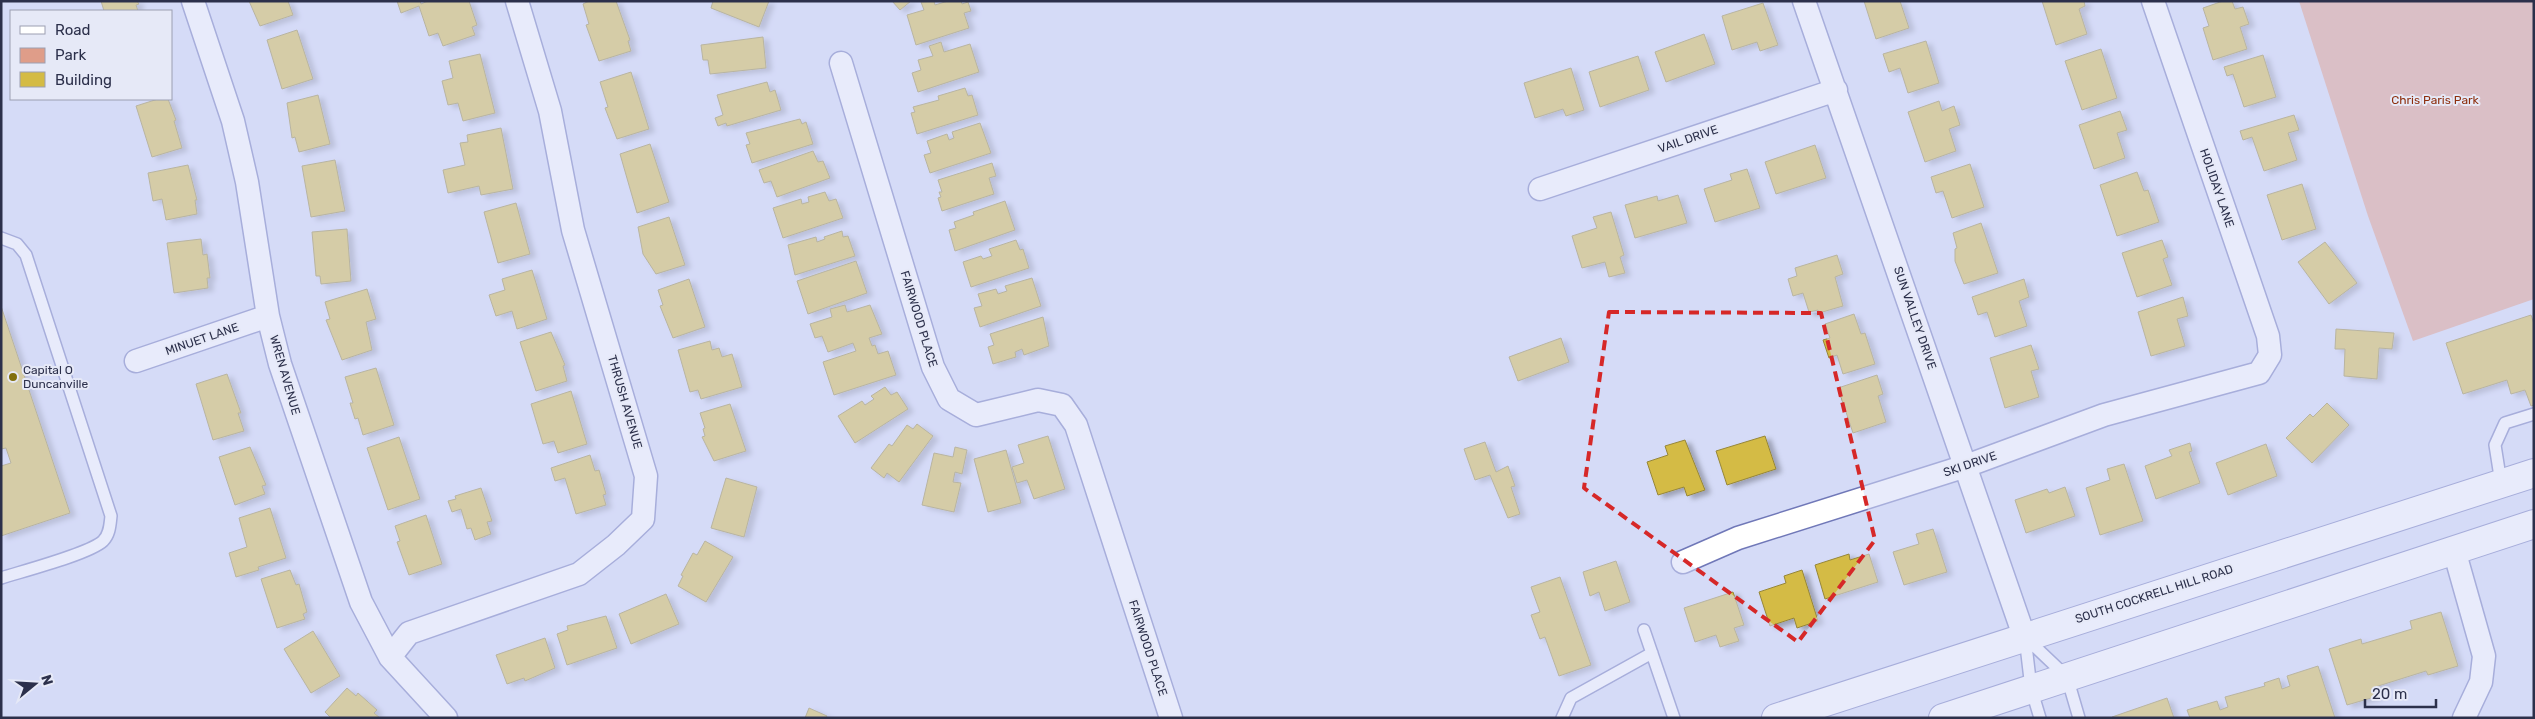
<svg xmlns="http://www.w3.org/2000/svg" width="2535" height="719" viewBox="0 0 2535 719" font-family="Rubik,sans-serif">
	<style>
		.green { fill: #df9d89 }
		.building { fill: #d4bb44; stroke: #968639; filter: url(#shadow) }
		.lines { fill: none; stroke-linecap: round; stroke-linejoin: round }
		.lane-casing { stroke: #7078b8; stroke-width: 14 }
		.street-casing { stroke: #7078b8; stroke-width: 25 }
		.secondary-casing { stroke: #7078b8; stroke-width: 30 }
		.lane { stroke: #fff; stroke-width: 11 }
		.street { stroke: #fff; stroke-width: 22 }
		.secondary { stroke: #fff; stroke-width: 28 }
		.marked { fill: none; stroke: #d62828; stroke-width: 4; stroke-dasharray: 10 6; stroke-linejoin: round }
		.poi-dot { fill: #816f0d; stroke: #e6e9f7; stroke-width: 2 }
		.labels { text-anchor: middle; dominant-baseline: central; stroke-width: 4; stroke-linejoin: round; paint-order: stroke }
		.park-label { font-size: 12px; fill: #8d2f0e; stroke: #e6e9f7 }
		.street-label { font-size: 12px; fill: #2c304b; stroke: #e6e9f7 }
		.poi-label { font-size: 12px; fill: #2c304b; stroke: #e6e9f7; text-anchor: start }
	</style>
	<defs>
		<filter id="shadow"><feDropShadow dx="5.5" dy="3" stdDeviation="2.5" flood-color="#0004"/></filter>
	</defs>
	<rect width="100%" height="100%" fill="#d5dbf7"/>
	<path class="green" d="M2299 1H2534V299L2413 341 2368 216Z"/>
	<path class="building" d="M101 1H137L139 4 136 5 138 11H104Z
		M249 1H288L293 15 260 26Z
		M397 1H420L421 4 428 1H469L477 25 472 27 475 35 443 46 438 33 429 36 419 6 401 13Z
		M589 1H616L630 40 628 41 631 51 599 61 586 25 589 24 583 4Z
		M713 1H769L759 27 711 8Z
		M892 1H911L900 10Z
		M934 1 935 5 948 1H961L962 4 968 2 971 11 964 13 969 28 916 45 907 15 924 10 921 2Z
		M1864 1H1900L1909 28 1876 39Z
		M2042 1H2084L2085 6 2079 9 2087 34 2056 45Z
		M2223 1H2232L2235 9 2243 7 2249 24 2240 27 2247 49 2213 60 2203 28 2209 26 2203 8Z
		M1763 3 1778 45 1760 51 1757 42 1732 50 1722 16Z
		M297 30 313 79 282 89 267 40Z
		M1704 34 1715 64 1666 82 1655 52Z
		M763 37 766 68 710 74 708 60H703L701 45Z
		M1926 41 1939 83 1908 93 1900 68 1889 72 1883 54Z
		M941 42 944 52 970 44 979 72 918 92 912 73 921 70 918 60 933 56 929 46Z
		M2101 49 2117 98 2082 110 2065 61Z
		M480 54 495 113 463 121 458 103 448 105 442 81 453 78 449 61Z
		M2263 55 2276 97 2244 107 2233 74 2227 76 2224 67Z
		M1638 56 1649 90 1600 107 1589 72Z
		M1571 68 1584 110 1566 116 1563 109 1535 118 1524 83Z
		M631 72 649 129 617 139 605 108 608 107 600 82Z
		M767 82 770 92 775 90 781 110 727 126 726 123 718 126 715 118 723 115 717 95Z
		M965 88 968 96 972 95 978 115 917 134 911 113 915 112 913 107 939 100 938 96Z
		M318 95 330 144 299 152 295 137 292 138 287 103Z
		M158 99H168L176 120 174 121 182 148 152 157 136 106Z
		M1939 101 1942 111 1954 106 1960 125 1949 129 1956 151 1925 162 1908 112Z
		M2120 111 2127 130 2117 133 2125 158 2094 169 2079 125Z
		M2294 115 2299 130 2288 133 2297 160 2264 171 2252 137 2243 140 2240 131Z
		M800 119 802 124 806 122 813 144 752 163 746 145 750 144 746 133Z
		M980 123 991 153 930 173 924 155 931 153 927 141 947 134 949 140 954 138 952 132Z
		M501 128 513 189 481 195 479 186 448 193 443 170 465 165 460 143 468 142 467 135Z
		M650 144 669 202 637 213 620 154Z
		M1815 145 1826 178 1776 194 1765 162Z
		M813 151 818 162 823 161 830 178 777 197 771 181 764 183 759 170Z
		M335 160 345 211 311 217 302 166Z
		M992 163 996 176 989 178 994 194 942 211 938 198 941 197 939 192H942L938 180Z
		M1970 164 1984 207 1952 218 1943 191 1936 193 1931 177Z
		M188 165 197 200H195L197 214 166 220 162 199 153 201 148 173Z
		M1747 169 1760 208 1715 222 1704 189 1732 180 1730 174Z
		M2137 172 2144 191 2148 190 2159 222 2117 236 2100 185Z
		M2302 184 2316 229 2282 240 2267 195Z
		M825 192 829 201 836 199 843 218 783 238 773 208 801 199 802 204 809 202 808 197Z
		M1678 195 1687 223 1635 238 1625 205 1657 196 1658 201Z
		M1005 201 1015 230 955 251 949 230 956 228 954 222 974 215 973 212Z
		M516 203 530 254 498 263 484 212Z
		M1611 212 1624 255 1620 257 1625 273 1609 277 1605 262 1582 268 1572 236 1597 228 1593 217Z
		M669 217 685 265 656 274 643 254 638 227Z
		M1981 223 1998 273 1964 284 1955 261V249L1957 248 1953 233Z
		M347 229 351 281 321 284 320 276H316L312 232Z
		M842 231 843 237 848 236 855 256 795 275 788 245 816 237 817 242 825 239 824 237Z
		M201 239 203 255 207 254 210 278H207L208 288 174 293 167 243Z
		M1016 240 1020 250 1023 249 1029 268 971 287 963 262 981 256 983 259 992 256 989 249Z
		M2162 240 2168 257 2163 259 2172 285 2137 297 2122 253Z
		M2325 242 2357 283 2329 304 2298 262Z
		M1837 255 1843 274 1835 277 1843 306 1819 313 1818 310 1809 312 1803 293 1793 296 1788 279 1797 276 1795 268Z
		M856 261 867 293 808 314 797 281Z
		M532 270 547 319 517 329 512 311 496 316 489 295 505 290 502 279Z
		M1032 278 1041 306 980 327 974 308 982 306 978 294 996 289 998 294 1007 291 1005 286Z
		M689 279 705 327 673 338 660 306 663 305 658 290Z
		M2024 279 2029 297 2019 301 2027 326 1995 337 1987 312 1978 315 1972 297Z
		M367 289 376 319 366 322 372 350 342 360 326 320 330 319 325 302Z
		M2183 297 2188 316 2177 319 2185 346 2151 356 2138 312Z
		M845 305 847 312 870 305 882 334 869 338 872 346 875 345 878 354 888 351 896 375 834 395 823 362 856 351 853 343 828 352 822 336 815 338 810 324 832 317 830 309Z
		M1 306 70 513 1 536V466L11 463 6 448 1 449Z
		M1854 314 1861 334 1865 333 1875 364 1843 374 1837 355 1829 358 1823 340 1830 338 1825 324Z
		M2531 315 2534 324V405L2531 406 2525 390 2511 394 2507 380 2463 394 2446 343Z
		M1043 317 1049 346 1024 355 1022 349 1015 352 1016 357 993 364 988 347 994 345 990 334Z
		M2336 329 2394 333 2392 349 2379 348 2377 379 2344 376 2345 349H2335Z
		M551 332 565 365 563 366 567 381 536 391 520 342Z
		M1561 338 1569 362 1518 381 1509 357Z
		M710 341 712 350 719 348 722 357 732 354 742 387 701 399 698 390 690 392 678 350Z
		M2031 345 2039 369 2031 371 2039 397 2005 408 1990 358Z
		M376 368 394 425 363 435 358 418 355 419 350 403H353L345 377Z
		M227 374 241 413H238L244 431 213 440 196 384Z
		M1877 375 1883 394 1878 396 1886 422 1853 433 1838 388Z
		M885 387 891 395 897 392 908 409 855 443 838 416 862 401 865 405 874 399 871 396Z
		M571 391 587 444 558 453 554 441 543 444 531 404Z
		M2327 403 2349 425 2312 463 2286 438 2310 414 2313 417Z
		M730 404 746 451 714 461 702 437 705 436 703 429 705 428 700 413Z
		M917 424 933 436 899 482 887 473 884 478 871 468 889 444 892 446 907 425 913 429Z
		M1048 436 1065 489 1034 499 1027 480 1017 483 1012 467 1024 463 1018 445Z
		M1765 436 1776 469 1727 485 1716 451Z
		M399 437 420 499 388 510 367 448Z
		M1685 440 1705 490 1687 496 1684 487 1658 495 1647 462 1668 455 1665 446Z
		M1485 442 1496 472 1508 466 1515 486 1511 487 1520 514 1508 518 1490 475 1475 480 1464 449Z
		M2190 443 2192 451 2189 452 2200 483 2156 499 2145 466 2172 456 2169 450Z
		M2266 444 2277 476 2228 495 2216 463Z
		M250 447 266 485 262 486 265 494 235 505 219 457Z
		M955 447 967 450 962 474 955 472 953 482 961 483 954 512 922 505 934 453 953 457Z
		M1006 450 1021 503 988 512 974 459Z
		M590 455 595 471 599 470 606 494 603 495 606 505 576 514 565 478 555 481 551 468Z
		M2124 464 2143 521 2100 535 2086 488 2110 480 2107 469Z
		M726 478 757 487 744 537 711 528Z
		M2065 487 2075 516 2026 533 2015 500 2047 489 2049 493Z
		M481 488 492 521 487 522 491 534 475 540 471 528 467 529 461 509 452 512 448 501 456 499 455 496Z
		M270 508 286 558 258 567 259 570 236 577 229 553 247 547 239 518Z
		M426 515 442 564 409 575 397 542 400 541 395 526Z
		M1933 529 1947 572 1904 585 1893 552 1919 544 1916 534Z
		M705 541 733 557 706 602 678 586 683 576 681 575 693 553 697 555Z
		M1849 554 1850 560 1869 554 1878 582 1825 599 1815 565Z
		M1616 561 1630 602 1605 611 1599 592 1590 596 1583 572Z
		M290 570 296 585 299 584 307 612 303 614 305 619 277 628 261 579Z
		M1802 570 1818 621 1797 628 1794 618 1770 626 1759 592 1786 583 1784 576Z
		M1560 577 1591 665 1559 676 1545 637 1540 639 1531 615 1540 612 1531 587Z
		M1733 592 1744 625 1734 628 1739 641 1720 647 1716 635 1695 642 1684 608Z
		M666 594 679 624 631 644 619 614Z
		M2441 612 2458 666 2428 675 2426 671 2375 687 2378 696 2347 705 2329 649 2361 639 2362 644 2412 629 2410 621Z
		M606 616 617 648 567 665 557 634 568 630 567 626Z
		M313 631 340 676 311 693 284 649Z
		M545 638 555 668 525 681 524 678 507 684 496 655Z
		M2318 666 2335 718H2190L2187 710 2217 701 2220 710 2228 707 2225 697 2265 686 2264 683 2279 678 2282 689 2290 686 2287 676Z
		M347 688 356 696 358 693 377 710 374 713 380 718H331L325 712Z
		M2167 698 2174 718H2113L2112 717Z
		M809 708 827 716 826 718H805Z"/>
	<g class="lines">
		<defs>
			<path id="lane" d="M1 238 17 244 26 255 111 516C110 524 110 534 103 541 89 554 23 571 1 578
				M2501 483 2495 445 2505 423 2534 414
				M1644 630 1674 718
				M2025 637 2031 688 2040 718
				M2027 639 2067 677 2079 718
				M1562 718 1571 698 1652 653"/>
			<path id="street" d="M193 1 233 121 247 182 268 316 280 364 361 602 390 657 446 718
				M1804 1 2024 636
				M841 63 933 367 949 399 976 415 1038 400 1062 405 1076 425 1171 718
				M1540 189 1836 90
				M136 361 268 316
				M2454 550 2484 656 2481 682 2464 718
				M1683 562 1738 538 1966 466 2104 415 2259 373 2270 355 2268 336 2153 1
				M390 657 409 633 579 574 616 545 643 519 646 476 573 230 550 111 517 1"/>
			<path id="secondary" d="M1776 718 2534 473
				M1943 718 2534 524"/>
		</defs>
		<use href="#lane" class="lane-casing"/>
		<use href="#street" class="street-casing"/>
		<use href="#secondary" class="secondary-casing"/>
		<use href="#lane" class="lane"/>
		<use href="#street" class="street"/>
		<use href="#secondary" class="secondary"/>
	</g>
	<path d="M0 0H2535V719H0ZM1609 312 1821 313 1875 540 1798 642 1584 488Z" fill="#d5dbf7" fill-opacity=".55" fill-rule="evenodd"/>
	<path class="marked" d="M1609 312 1821 313 1875 540 1798 642 1584 488Z"/>
	<circle class="poi-dot" cx="13" cy="377" r="5"/>
	<g class="labels">
		<g class="park-label">
			<text x="2435" y="100">Chris Paris Park</text>
		</g>
		<g class="street-label">
			<text transform="translate(1688 139) rotate(-19)">VAIL DRIVE</text>
			<text transform="translate(2217 188) rotate(71)">HOLIDAY LANE</text>
			<text transform="translate(1915 318) rotate(71)">SUN VALLEY DRIVE</text>
			<text transform="translate(919 319) rotate(73)">FAIRWOOD PLACE</text>
			<text transform="translate(202 339) rotate(-19)">MINUET LANE</text>
			<text transform="translate(285 375) rotate(74)">WREN AVENUE</text>
			<text transform="translate(625 402) rotate(74)">THRUSH AVENUE</text>
			<text transform="translate(1970 464) rotate(-19)">SKI DRIVE</text>
			<text transform="translate(2154 594) rotate(-18)">SOUTH COCKRELL HILL ROAD</text>
			<text transform="translate(1148 648) rotate(72)">FAIRWOOD PLACE</text>
		</g>
		<g class="poi-label">
			<text x="23" y="370">Capital O<tspan x="23" dy="14">Duncanville</tspan></text>
		</g>
	</g>
	<rect width="2535" height="719" fill="none" stroke="#2c304b" stroke-width="5"/>
	<rect x="10" y="10" width="162" height="90" fill="#e6e9f7" stroke="#9c9fb2"/>
	<rect x="20" y="26" width="25" height="8" fill="#ffffff" stroke="#9c9fb2"/>
	<text x="55" y="35" font-size="15" fill="#2c304b">Road</text>
	<rect x="20" y="48" width="25" height="15" fill="#df9d89" stroke="#9c9fb2"/>
	<text x="55" y="60" font-size="15" fill="#2c304b">Park</text>
	<rect x="20" y="72" width="25" height="15" fill="#d4bb44" stroke="#9c9fb2"/>
	<text x="55" y="85" font-size="15" fill="#2c304b">Building</text>
	<g transform="translate(35 684) rotate(72)" stroke="#e6e9f7" stroke-width="4" paint-order="stroke">
	<path d="M0-4L9 19L0 12L-9 19Z" fill="#2c304b"/>
	<text y="-8" font-size="14" font-weight="bold" text-anchor="middle" fill="#2c304b">N</text>
	</g>
	<path d="M2365 699v8h71v-8" fill="none" stroke="#2c304b" stroke-width="2.5"/>
	<text x="2372" y="699" font-size="15" fill="#2c304b" stroke="#e6e9f7" stroke-width="4" paint-order="stroke">20 m</text>
</svg>
